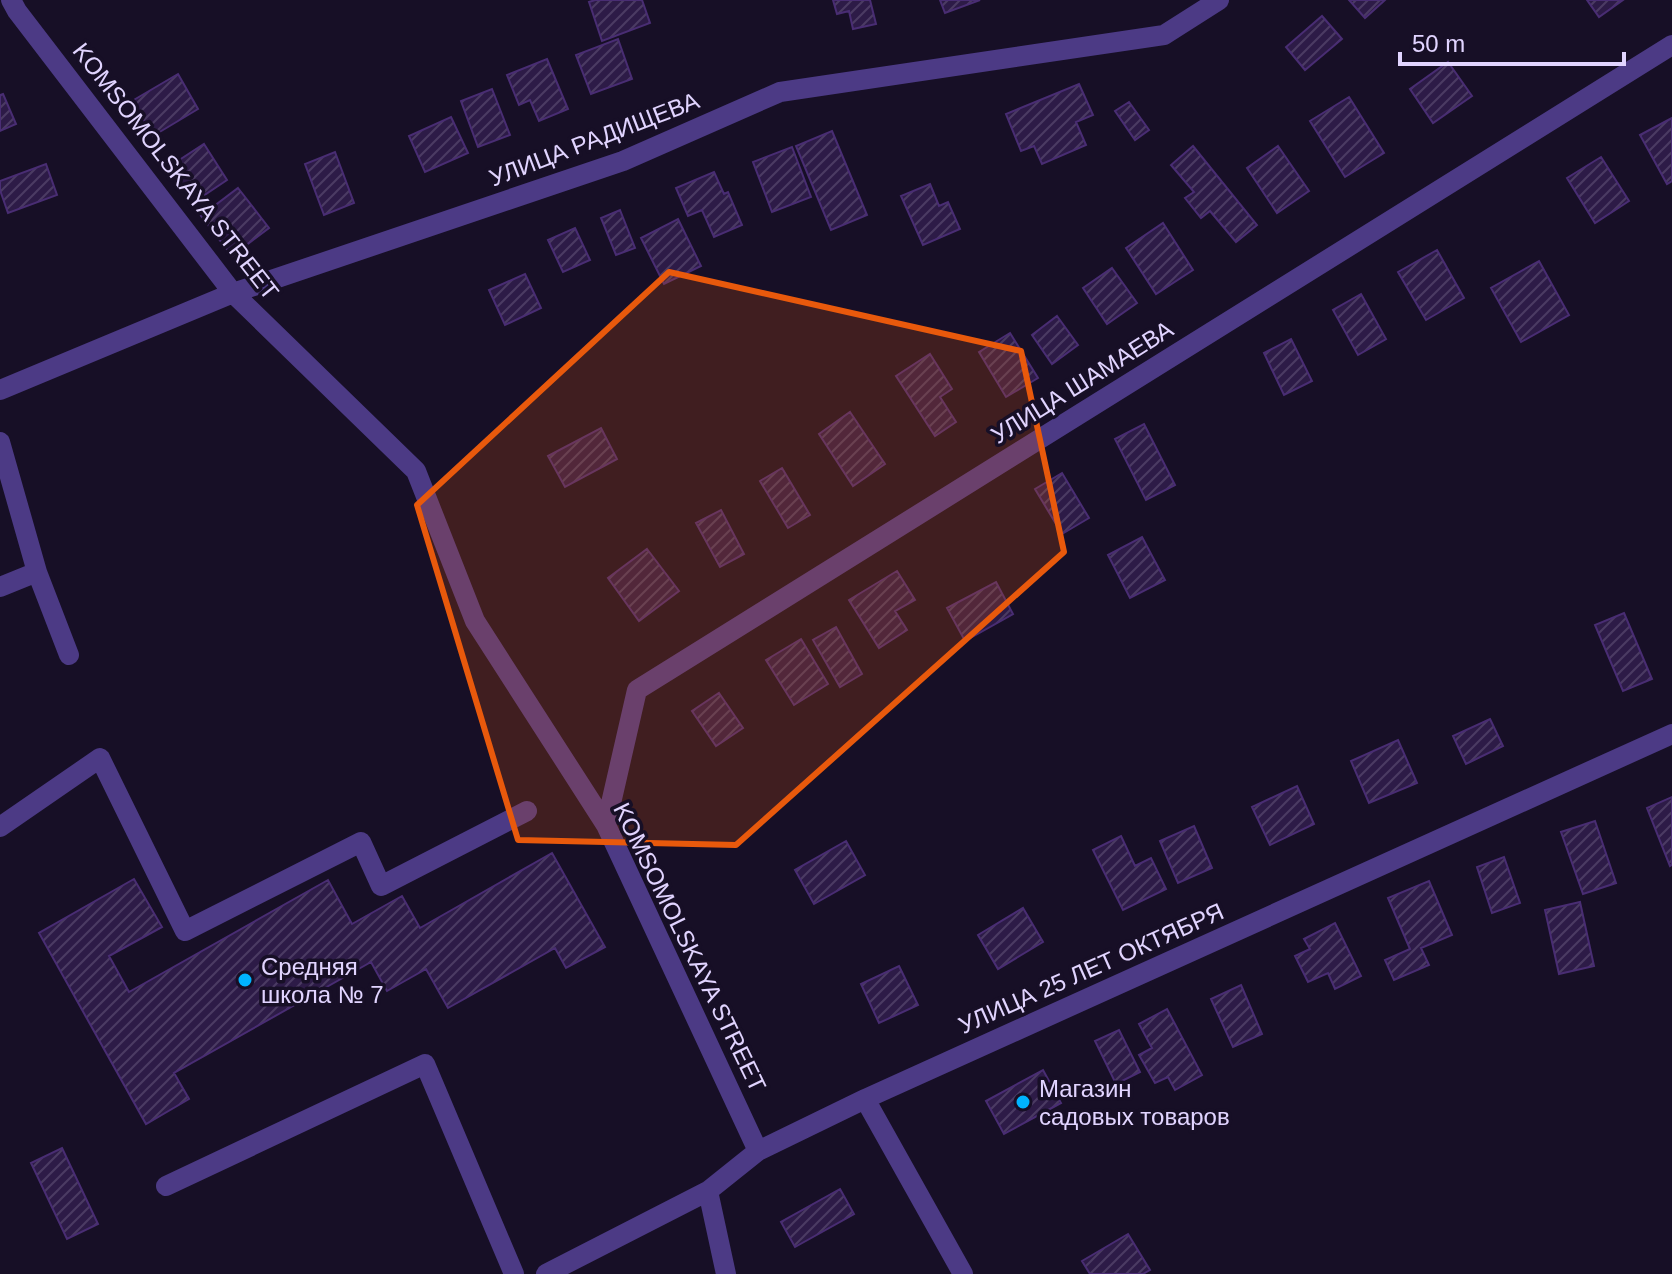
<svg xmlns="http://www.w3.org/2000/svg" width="1672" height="1274" viewBox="0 0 1672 1274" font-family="Arial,sans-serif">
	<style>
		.building { fill: url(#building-hatch); stroke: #492d73; stroke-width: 2 }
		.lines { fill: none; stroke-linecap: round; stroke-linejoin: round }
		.minor { stroke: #4c3a85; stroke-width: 20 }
		.marked { fill: #e8590c; fill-opacity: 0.2; stroke: #e8590c; stroke-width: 6; stroke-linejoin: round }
		.poi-dot { fill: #00b3ff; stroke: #170f26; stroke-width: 3 }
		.labels { text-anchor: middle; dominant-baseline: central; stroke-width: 7; stroke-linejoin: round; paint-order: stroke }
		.street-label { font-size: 24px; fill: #e1d4ff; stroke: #170f26 }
		.poi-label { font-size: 24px; fill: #e1d4ff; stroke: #170f26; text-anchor: start }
	</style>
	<defs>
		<pattern id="building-hatch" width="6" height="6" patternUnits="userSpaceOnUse" patternTransform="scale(2)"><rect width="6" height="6" fill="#2d1b47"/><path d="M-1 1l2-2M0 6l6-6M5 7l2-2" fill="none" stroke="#4b3b63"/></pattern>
	</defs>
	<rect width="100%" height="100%" fill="#170f26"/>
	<path class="building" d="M595 0H642L650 23 602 41 589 2Z
		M833 0H870L876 24 853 29 849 11 837 14Z
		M940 0H980L945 13Z
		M1349 0H1385L1365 18Z
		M1587 0H1623L1599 17Z
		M1322 16 1342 39 1305 70 1286 47Z
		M618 39 632 79 591 94 576 55Z
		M547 59 568 109 539 121 530 100 519 105 507 75Z
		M1448 62 1472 96 1433 123 1410 89Z
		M178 74 198 109 153 136 132 101Z
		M1079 84 1093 115 1076 122 1086 145 1042 164 1034 146 1021 151 1006 114Z
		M492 89 510 135 478 147 461 101Z
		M3 94 16 124 0 131V95Z
		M1349 97 1384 153 1345 177 1310 121Z
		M1129 102 1149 130 1135 140 1115 111Z
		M451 117 468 153 425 172 409 136Z
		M1672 118V181L1667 184 1640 135Z
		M832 131 867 215 831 230 796 146Z
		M204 144 227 180 194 202 170 166Z
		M1193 146 1257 225 1236 242 1210 211 1201 218 1185 198 1194 192 1171 165Z
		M1278 146 1309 191 1277 213 1247 168Z
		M792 147 811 197 772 212 753 162Z
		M335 152 354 203 324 215 305 164Z
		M1601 157 1629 201 1595 223 1567 178Z
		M46 164 57 195 8 213 0 190V181Z
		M714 172 724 194 728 192 742 225 714 237 702 210 688 216 676 188Z
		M930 184 939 206 948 202 960 229 923 245 901 196Z
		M238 188 269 228 232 256 201 216Z
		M620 210 635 248 616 255 601 218Z
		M678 219 701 266 664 284 641 238Z
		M1163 223 1193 270 1156 294 1126 248Z
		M575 228 590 260 563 272 548 240Z
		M1437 250 1464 298 1426 320 1398 272Z
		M1539 261 1569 315 1521 342 1491 288Z
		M1112 268 1137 303 1107 324 1083 288Z
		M525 274 541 308 505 325 489 290Z
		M1361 294 1386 339 1358 355 1333 310Z
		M1057 316 1078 345 1052 364 1032 335Z
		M1010 333 1038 378 1006 397 979 352Z
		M1291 339 1312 381 1284 395 1264 353Z
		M930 354 952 389 940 397 956 422 935 436 896 376Z
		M850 412 885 464 853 486 819 434Z
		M1144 424 1175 485 1146 500 1115 439Z
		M601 428 617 459 565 487 548 456Z
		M782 468 810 515 788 528 760 481Z
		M1062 473 1089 518 1062 534 1035 489Z
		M721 510 744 554 720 567 696 523Z
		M1142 537 1165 580 1130 598 1108 555Z
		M647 549 679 591 639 621 608 578Z
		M897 571 915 600 895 611 907 630 879 648 849 600Z
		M996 582 1013 614 965 641 947 608Z
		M1624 613 1652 679 1623 691 1595 625Z
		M836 627 862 674 840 687 813 640Z
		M801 639 828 684 794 705 766 660Z
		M719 693 743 728 716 746 692 711Z
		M1490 719 1503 746 1466 764 1453 736Z
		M1398 740 1417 783 1369 803 1351 761Z
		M1297 786 1314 824 1270 845 1252 807Z
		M1672 797V865L1670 866 1647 808Z
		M1595 821 1616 883 1583 894 1561 832Z
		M1194 826 1212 868 1178 883 1160 841Z
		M1121 836 1135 866 1151 858 1166 889 1123 910 1093 850Z
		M846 841 865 875 814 904 795 870Z
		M552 853 605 947 566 968 555 948 448 1008 426 969 387 991 371 962 174 1073 189 1099 146 1124 39 933 134 879 162 927 109 956 129 992 328 880 352 924 402 896 420 928Z
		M1504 857 1520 903 1492 913 1477 867Z
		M1429 881 1452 935 1421 948 1429 965 1394 980 1385 960 1410 949 1388 898Z
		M1580 902 1594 966 1559 974 1545 910Z
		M1023 908 1043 942 998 969 978 935Z
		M1335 923 1361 976 1335 989 1328 973 1308 982 1295 956 1310 949 1304 939Z
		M899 966 918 1005 879 1023 861 984Z
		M1241 985 1262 1034 1233 1047 1211 999Z
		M1167 1009 1202 1075 1175 1090 1168 1077 1155 1083 1139 1055 1152 1048 1139 1024Z
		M1119 1030 1140 1072 1116 1084 1095 1041Z
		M1043 1070 1061 1103 1004 1134 986 1101Z
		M62 1148 98 1224 67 1239 31 1163Z
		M840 1189 854 1214 795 1247 781 1222Z
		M1128 1234 1150 1270 1143 1274H1090L1082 1261Z"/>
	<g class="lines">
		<path class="minor" d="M11 0 17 11 233 293 416 471 475 621 606 825 758 1151
			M0 390 233 293 623 161 780 92 1164 35 1219 0
			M0 442 37 572 69 655
			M0 587 37 572
			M606 825 637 690 1672 45
			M0 827 100 758 185 931 361 842 381 886 527 811
			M865 1099 963 1274
			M166 1186 425 1064 514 1274
			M708 1191 726 1274
			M546 1274 708 1191 758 1151 865 1099 1672 734"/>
	</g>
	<path class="marked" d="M669 272 1021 351 1064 552 736 845 518 840 417 505Z"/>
	<g class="poi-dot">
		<circle cx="245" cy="980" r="8"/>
		<circle cx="1023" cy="1102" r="8"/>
	</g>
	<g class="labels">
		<g class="street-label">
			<text transform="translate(594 139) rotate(-21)">УЛИЦА РАДИЩЕВА</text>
			<text transform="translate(176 171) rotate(52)">KOMSOMOLSKAYA STREET</text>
			<text transform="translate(1082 382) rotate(-32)">УЛИЦА ШАМАЕВА</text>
			<text transform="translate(690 947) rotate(64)">KOMSOMOLSKAYA STREET</text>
			<text transform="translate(1091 968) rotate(-24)">УЛИЦА 25 ЛЕТ ОКТЯБРЯ</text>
		</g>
		<g class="poi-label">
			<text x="261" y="966">Средняя<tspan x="261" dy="28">школа № 7</tspan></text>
			<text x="1039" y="1088">Магазин<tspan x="1039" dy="28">садовых товаров</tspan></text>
		</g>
	</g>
	<path d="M1400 52v12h224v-12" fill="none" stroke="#e1d4ff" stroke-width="4"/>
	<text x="1412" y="52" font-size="24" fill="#e1d4ff" stroke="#170f26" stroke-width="6" paint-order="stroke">50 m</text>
</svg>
